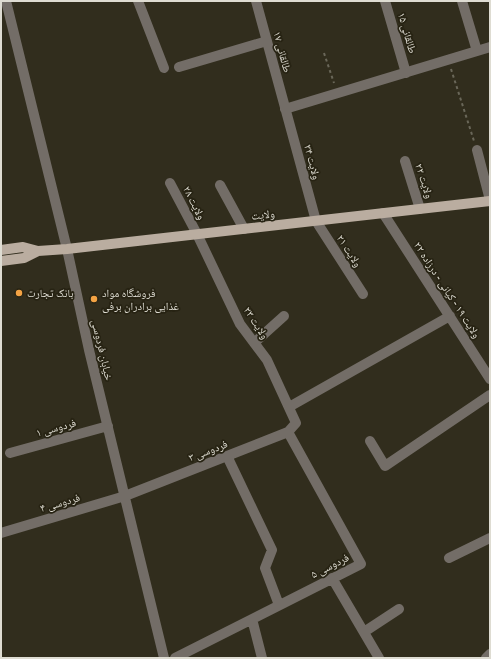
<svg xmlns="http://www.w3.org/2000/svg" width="491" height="659" viewBox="0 0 491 659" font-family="Signika,'Noto Naskh Arabic',sans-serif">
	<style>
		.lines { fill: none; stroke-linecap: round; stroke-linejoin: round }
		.path { stroke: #6a6759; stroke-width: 2; stroke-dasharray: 3 3; stroke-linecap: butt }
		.minor { stroke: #736d67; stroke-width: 10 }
		.major { stroke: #baada0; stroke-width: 10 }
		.poi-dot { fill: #f4a344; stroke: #272313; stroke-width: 1.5 }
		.labels { text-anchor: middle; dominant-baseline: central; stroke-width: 3.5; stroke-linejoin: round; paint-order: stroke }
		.street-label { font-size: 11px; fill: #dedcd2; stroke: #272313 }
		.poi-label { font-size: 11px; fill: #dedcd2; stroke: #272313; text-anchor: start }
	</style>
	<rect width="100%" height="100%" fill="#312d1d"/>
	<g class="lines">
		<path class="path" d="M324 53 334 83
			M451 69 474 141"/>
		<path class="minor" d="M6 1 67 249 89 350 164 658
			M138 1 164 68
			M256 1 316 221 363 294
			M385 1 406 73
			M462 1 477 51
			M179 67 267 41
			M285 109 490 47
			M477 150 490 200
			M405 161 420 209
			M220 185 244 229
			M383 213 490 379
			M254 343 284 316
			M289 407 450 316
			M370 441 385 466 490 395
			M10 453 108 426
			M227 456 272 550 265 568 279 605
			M1 533 125 496 288 432 296 423 267 360 240 324 197 234 170 183
			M449 558 490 538
			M332 578 379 658
			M252 619 262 658
			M364 632 399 609
			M175 658 361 564 288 432
			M486 658 490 654"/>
		<path class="major" d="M1 250 23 247 38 251 67 249 490 201
			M1 261 24 258 38 251"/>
	</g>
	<g class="poi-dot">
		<circle cx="19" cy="293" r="4"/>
		<circle cx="94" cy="299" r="4"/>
	</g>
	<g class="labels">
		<g class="street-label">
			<text transform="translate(407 33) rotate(74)">طالقانی ۱۵</text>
			<text transform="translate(282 52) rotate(75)">طالقانی ۱۷</text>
			<text transform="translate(312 162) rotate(75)">ولایت ۲۴</text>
			<text transform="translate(424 181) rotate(72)">ولایت ۲۲</text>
			<text transform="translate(194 203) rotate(63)">ولایت ۲۸</text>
			<text transform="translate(263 215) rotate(-6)">ولایت</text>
			<text transform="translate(349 251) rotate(57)">ولایت ۲۱</text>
			<text transform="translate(447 290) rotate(57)">ولایت ۱۹ - کیانی - درزاده ۲۲</text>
			<text transform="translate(256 323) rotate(57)">ولایت ۲۳</text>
			<text transform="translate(102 350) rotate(77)">خیابان فردوسی</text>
			<text transform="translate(56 428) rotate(-15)">فردوسی ۱</text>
			<text transform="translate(208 451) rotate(-21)">فردوسی ۳</text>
			<text transform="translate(60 503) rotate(-16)">فردوسی ۴</text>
			<text transform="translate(330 566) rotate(-27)">فردوسی ۵</text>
		</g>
		<g class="poi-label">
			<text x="27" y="293">بانک تجارت</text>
			<text x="102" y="293">فروشگاه مواد<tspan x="102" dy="13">غذایی برادران برفی</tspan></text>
		</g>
	</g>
	<rect width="491" height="659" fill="none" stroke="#dedcd2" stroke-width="4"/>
</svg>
